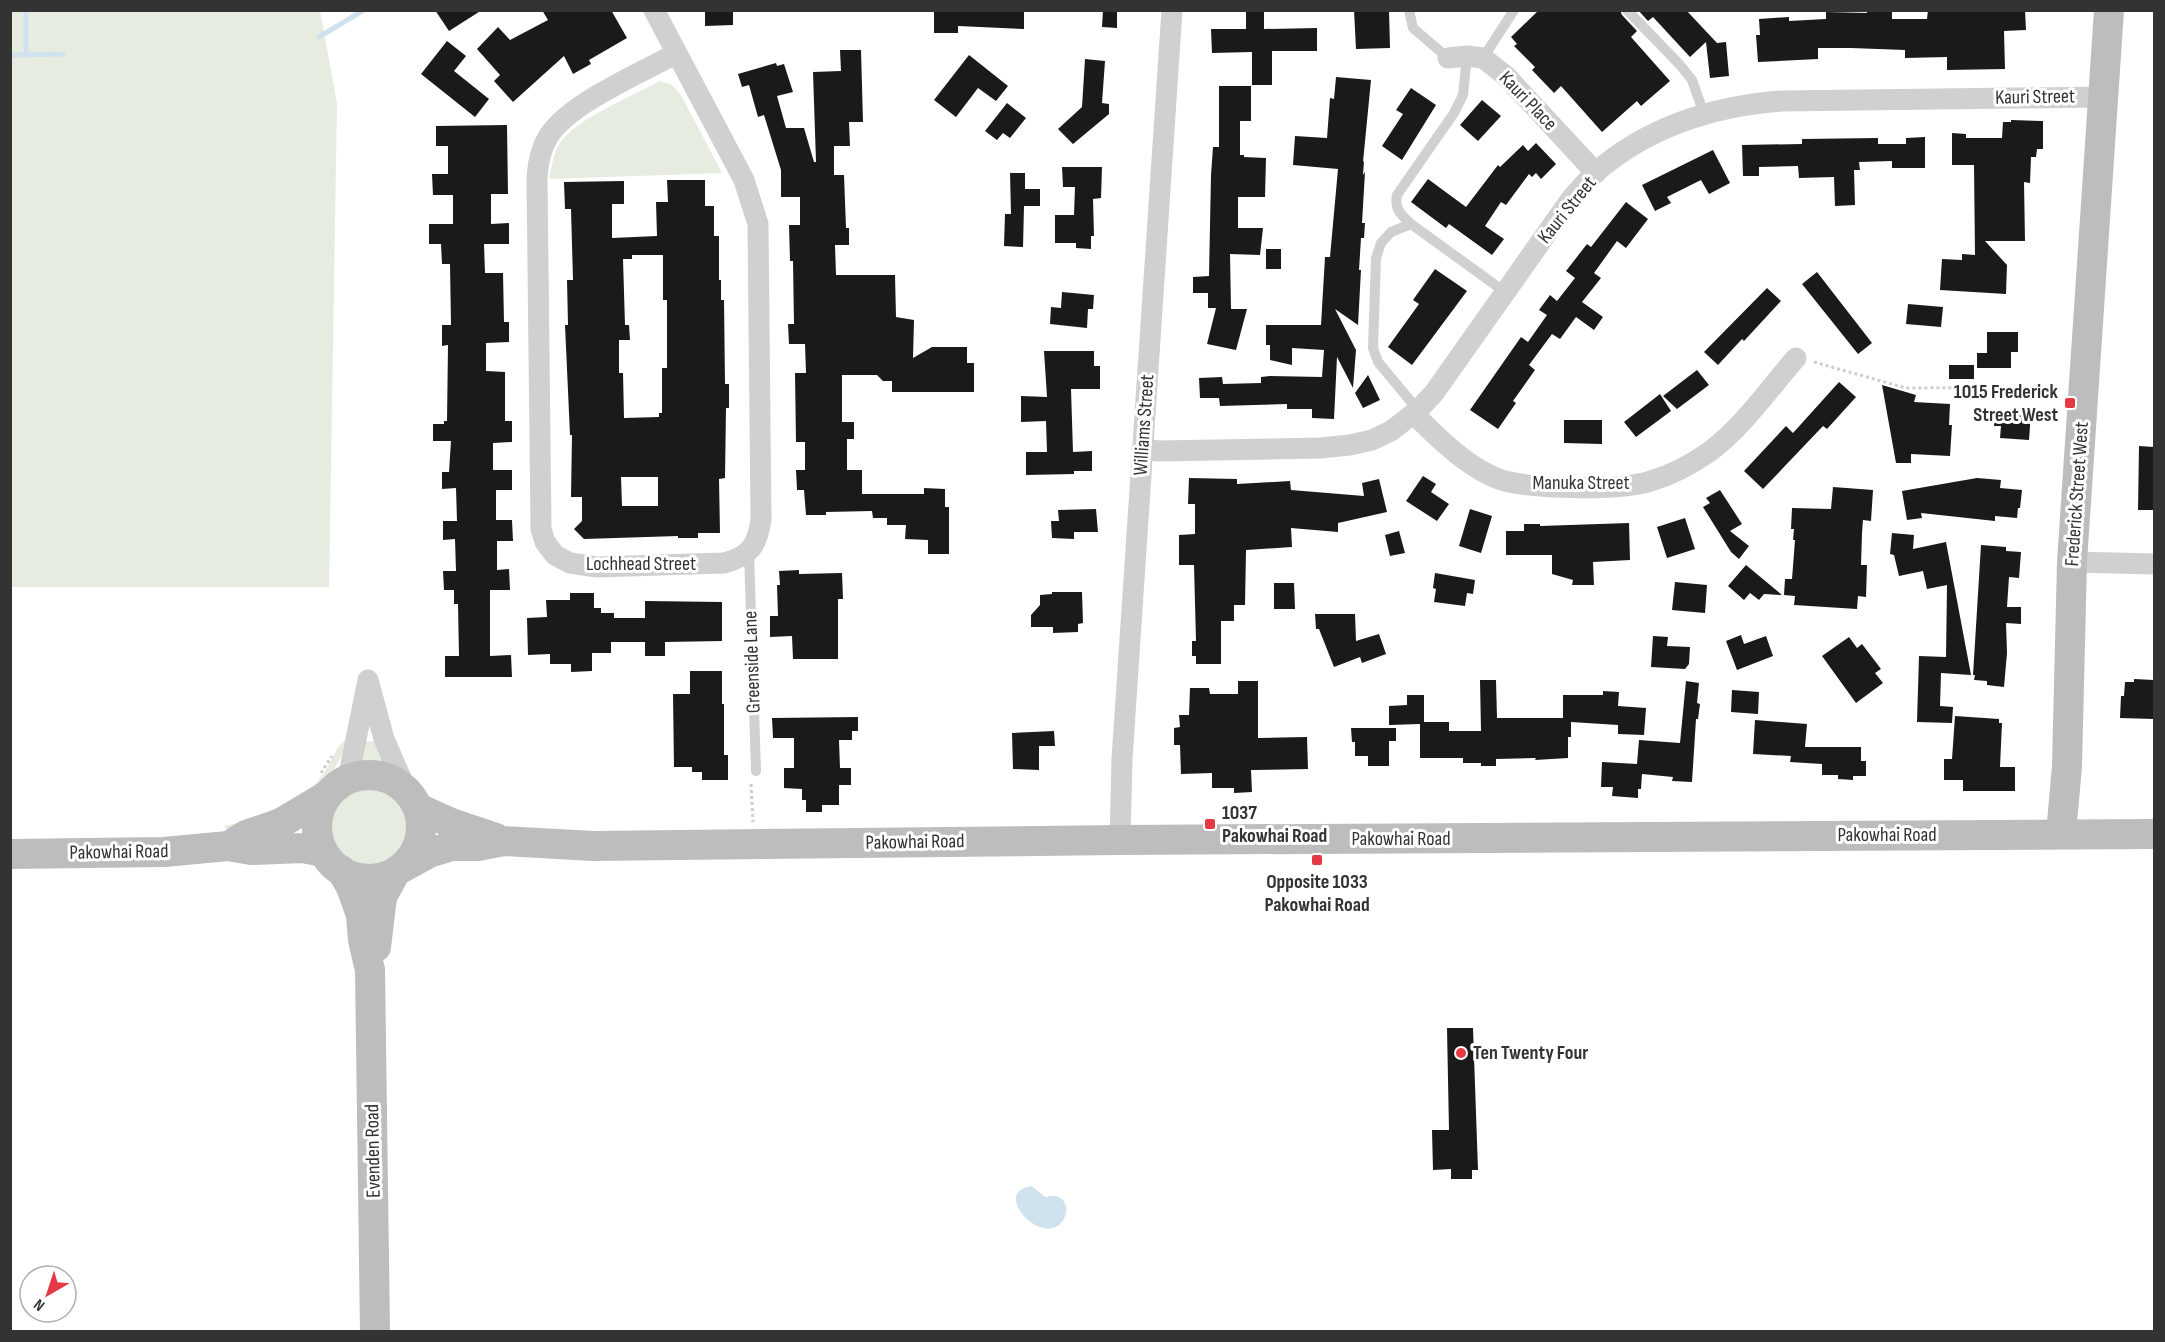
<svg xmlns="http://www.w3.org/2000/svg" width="2165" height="1342" viewBox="0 0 2165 1342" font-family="'Sofia Sans Condensed',sans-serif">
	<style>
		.green { fill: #e6ecdf }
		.water { fill: #cfe2ee }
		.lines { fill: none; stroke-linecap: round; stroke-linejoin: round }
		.stream { stroke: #cfe2ee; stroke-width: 5 }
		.building { fill: #1a1a1a; fill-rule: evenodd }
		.path { stroke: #cdcdcd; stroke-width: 3; stroke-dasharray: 3 3; stroke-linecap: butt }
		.lane { stroke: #d0d0d0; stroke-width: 10 }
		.street { stroke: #d0d0d0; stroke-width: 21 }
		.secondary { stroke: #bdbdbd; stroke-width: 30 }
		.poi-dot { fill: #e63946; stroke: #fff; stroke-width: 2 }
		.labels { text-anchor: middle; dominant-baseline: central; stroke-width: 6; stroke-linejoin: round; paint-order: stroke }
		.street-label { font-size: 20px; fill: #333; stroke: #fff }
		.poi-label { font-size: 20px; font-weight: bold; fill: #333; stroke: #fff; text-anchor: start }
	</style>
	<rect width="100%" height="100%" fill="#fff"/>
	<path class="green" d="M11 10 320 11 337 103 329 587H11Z
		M660 81 672 85 681 95 722 173 549 179C552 165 554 149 563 139 580 118 634 95 660 81Z
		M344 741 347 743C331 786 295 818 250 828 240 830 232 833 223 826 267 818 297 811 324 773 331 763 335 748 344 741Z
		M370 741 377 742 385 763H368L363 759 365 742Z
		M328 827a41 41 0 1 1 82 0a41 41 0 1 1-82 0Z"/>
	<path class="water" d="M1032 1186 1045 1197C1078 1189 1069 1235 1043 1228 1024 1224 999 1191 1032 1186Z"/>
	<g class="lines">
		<path class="stream" d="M26 10V55
			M319 37 364 10
			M10 55 63 54"/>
	</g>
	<path class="building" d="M435 10H482L449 31Z
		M542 10H611L627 38 589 60 591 64 573 74 564 56 513 102 494 81 500 75 477 49 498 27 510 40 548 20Z
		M705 10H733V25L705 26Z
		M934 10H1024V29L958 26V33H934Z
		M1103 10H1117V28L1102 27Z
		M1246 10H1264V29L1317 28V51H1272V85H1252V52L1212 53 1211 29H1246Z
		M1354 10H1389L1390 48 1356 49Z
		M1539 10H1620L1622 15 1637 31 1631 37 1670 81 1641 106 1637 101 1602 132 1561 86 1554 93 1532 70 1535 67 1514 46 1517 44 1511 37Z
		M1638 10H1686L1717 43 1726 42 1729 76 1710 78 1706 42 1690 57 1653 17 1648 21Z
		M1867 10H1892V19H1927L1928 10H2025L2026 30 2004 31 2005 69 1947 70V57L1905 58V50L1851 48H1818V59L1758 62 1756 35H1760L1759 19 1789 17V21L1826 19V12L1867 13Z
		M447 41 466 56 454 71 489 99 475 117 421 74Z
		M840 50H861L863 122H849L850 146H834V175H844L846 228H849V245H835L836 275H895L896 317 914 320 913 358 932 347H967V363H974V392H892V381H883L877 375H842V422H854V439H847V470H862V494H924V488L945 489V507H949V554H928V540L905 539 906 525H887V518H873L872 511 826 512V515H806L804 490H797L796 470H805V442H796L795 373H806L805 344H789L788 324H794L793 261H790L789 225H800V197H781V170L764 115 758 117 749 85 742 87 738 74 776 63 777 66 784 64 793 92 777 96 786 128H804L814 162H816L813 72 841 71Z
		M969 55 1008 86 996 101 978 88 956 117 934 100Z
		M1085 59 1105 61 1102 103 1109 104V114L1073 144 1058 129 1082 107Z
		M1336 77 1371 80 1363 162 1364 161 1363 175 1365 172 1362 223H1365L1364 238H1361L1359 270H1361L1358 325 1335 309 1356 350 1353 388 1337 357 1334 419 1312 418V409H1287V404L1220 406 1219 398H1200L1199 378 1222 377 1223 384 1261 383V377L1270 376 1322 377 1324 350 1292 348V365L1270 360V345H1266V325H1321L1325 257H1330L1338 169 1293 165 1295 136 1327 138 1330 98 1334 99Z
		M1219 86H1251V121H1240V155H1244V157L1266 158 1265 197H1238V228H1263L1260 255 1230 254 1231 309H1247L1236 350 1207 344 1216 308H1208V293H1193V277L1209 276 1211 175 1213 147H1219Z
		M1411 88 1436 105 1402 160 1382 146 1403 114 1396 110Z
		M1482 100 1501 116 1478 141 1460 125Z
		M1007 103 1026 118 1010 138 1003 133 997 140 985 131Z
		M2011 120 2043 121V149H2037L2036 157H2031L2030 183 2024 182 2025 241H1985L2007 265 2006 294 1940 290 1942 259 1962 260V254L1975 255 1974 165H1952V133L1966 134V138H2002L2003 122H2011Z
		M507 125 508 194H491V224L509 223V244H484L485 273H503L504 322H509V342L486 343V371L505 372V421H512V442L493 443V470H512V490H496V520H512L513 541H497V570L509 569 510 590H490V656L511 655 512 677H445V656H459L458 604H454V590H444L443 571H456L455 539 443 540V521H457L456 488 442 489V472H449L451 441H433V424H444V421H447L448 345 442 346V325H451L450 264H442L441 244H429V224H453V195H433L432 174H448V146H436V126Z
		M1925 137V168H1892V161L1859 162 1860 170H1854L1855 205 1835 206 1834 177 1799 178 1798 166 1759 167V176H1743L1742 145 1802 144V139L1878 138V144H1906V138Z
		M1536 143 1556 164 1541 179 1536 173 1532 177 1529 174 1506 205 1501 202 1485 226 1504 239 1492 255 1449 224 1446 228 1411 202 1428 179 1466 207 1498 165 1500 167 1523 145 1528 151Z
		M1713 150 1730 183 1709 194 1701 180 1667 197 1671 203 1655 211 1642 185Z
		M1062 167H1102L1101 198 1093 199 1094 236H1091V249L1076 248V243H1055V215H1074L1075 187H1063Z
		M1010 173H1025V189H1040V206H1024L1023 247 1004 246 1005 214H1011Z
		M667 180H705V206H714V236H719V280H721V300H724L725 384H729V408H726L725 478 719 479 720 533H698V538H678V536L584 539 574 529 582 521V497H571L572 435H570L565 325H568L567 280H573L571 209H565L564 182 624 181V204H612V238L657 236 656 202H668ZM632 255H663V300H667V368H662V413H659V417L624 418 623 373H619V340H630L629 325H625L623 259H632ZM621 477H658V506H622Z
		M1626 202 1648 219 1626 248 1617 241 1594 273 1601 278 1582 302 1603 317 1594 330 1576 317 1560 339 1552 334 1529 365 1535 370 1513 401 1516 403 1498 429 1470 410 1521 337 1528 342 1547 315 1539 310 1550 295 1557 301 1575 278 1566 271 1587 244 1591 247Z
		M1266 249H1281V269H1266Z
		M1435 269 1467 291 1412 365 1388 347 1419 304 1413 300Z
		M1817 272 1872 343 1858 354 1802 284Z
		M1767 288 1781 301 1744 341 1742 339 1718 365 1704 352Z
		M1062 292 1094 295 1093 309H1088L1087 328 1050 324 1051 307 1061 308Z
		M1908 304 1943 307 1941 327 1906 324Z
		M1987 332H2018V352H2011V368H1977V353H1987Z
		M1044 351H1094V366H1100V389H1071L1073 452 1092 451V471H1074V474L1026 475V452H1047L1046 421 1021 422V396L1047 397Z
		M1949 365H1974V379H1949Z
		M1697 370 1709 385 1677 409 1663 396Z
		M1368 375 1380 400 1363 408 1355 393Z
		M1839 382 1856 397 1827 429 1823 426 1763 489 1744 471 1786 426 1793 433Z
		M1882 385 1916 395 1914 402 1950 404 1949 425H1952L1950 456 1911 454V463H1896Z
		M1660 394 1671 411 1636 437 1624 422Z
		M1996 410 2031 412 2029 440 2000 438 2001 426H1994Z
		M1564 420H1602V444L1564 443Z
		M2139 446 2154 447V510H2138Z
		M1423 476 1436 484 1431 492 1449 504 1437 521 1406 501Z
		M1189 478 1237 479V484L1290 481 1291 490 1364 496 1362 483 1379 479 1387 512 1338 523V532L1291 528 1292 547 1246 550 1245 605H1234V621H1221V664H1196V656H1192V641H1196L1194 565H1179V535L1195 534V504H1188Z
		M1977 478 2001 480 2000 488 2022 490 2020 508H2018L2017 518 1995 516V521L1921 513 1922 518 1907 520 1902 491Z
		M1833 487 1873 490 1871 521 1863 520 1862 533 1861 565H1867L1866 597 1858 596 1857 609 1794 605 1795 596 1784 595 1785 579H1792L1795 540H1793L1794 529H1791L1792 508 1831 509Z
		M1720 490 1742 524 1730 531 1749 546 1739 559 1731 552 1703 507 1710 503 1706 498Z
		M1096 509 1098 532H1074V539L1052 538 1051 521H1059L1058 510Z
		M1470 509 1492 516 1481 553 1459 546Z
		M1685 518 1695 549 1667 558 1657 527Z
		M1629 523 1630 560 1593 562 1594 585H1572L1573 580 1552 574V555H1506V531H1524V524H1540V526Z
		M1399 531 1405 553 1390 556 1385 535Z
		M1892 533 1914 535 1913 549 1946 542 1971 675 1941 673 1940 706 1953 707 1952 723 1917 722 1919 656 1946 657 1947 585 1927 589 1923 571 1899 576 1894 555 1890 554Z
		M1981 545 2006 547V551L2021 552 2019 578 2009 577 2007 607H2021V624L2006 623 2007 653 2004 687 1987 685V681L1974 680 1975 675H1973Z
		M1746 565 1782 595 1764 594 1759 600 1750 593 1744 600 1728 586Z
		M799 570V574L842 573 843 599H838V659H793L792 636 770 637V616H778L777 585H780L779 571Z
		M1435 573 1475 580 1473 594 1467 593 1465 606 1434 602 1436 589 1433 588Z
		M1675 582 1707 585 1705 613 1672 610Z
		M1274 583H1294L1295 609H1274Z
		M1052 592H1082L1083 623 1078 624V632L1053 633V627H1031V615L1040 605V595L1052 594Z
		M570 593H594V608H601V613H614V618H645V601L722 602V641L665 642V656H645V642H611V653H592V671L571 672V664H550V654L528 655 527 618 547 617 546 600H570Z
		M1315 614H1355L1356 641 1379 634 1386 654 1362 663 1360 657 1334 667 1319 629H1316Z
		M1741 635 1744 644 1766 636 1773 656 1737 670 1726 641Z
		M1653 636 1668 637 1667 646 1690 647 1689 664 1685 669 1651 667Z
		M1849 637 1857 648 1862 644 1881 669 1875 673 1883 683 1856 703 1822 656Z
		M690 671H722V704H724V755H728V780H702V772H692V767H674L673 694H690Z
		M2134 679 2154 680V719L2120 718 2121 696H2124L2125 682H2134Z
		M1480 680H1496L1497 718H1563V695H1603V691L1619 692 1618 706 1646 708 1644 735 1618 734V725L1571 722V737H1568V758L1535 760 1536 758 1496 759V766H1481V763H1463V758H1420V724L1389 725V706L1407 705V695H1424V722H1449V731H1481Z
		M1238 681H1258V738L1307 737 1308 769 1251 770 1252 792 1234 793V788H1212V773L1181 774 1180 745H1174V728L1180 727 1179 715H1189L1190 688H1209L1210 694H1238Z
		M1686 681 1699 683 1697 703 1700 704 1698 719H1696L1692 782 1672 781 1673 777 1642 774 1641 789H1638V798L1612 796 1613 787H1601L1602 762 1637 764 1639 740 1680 743Z
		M1732 690 1759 692 1758 714 1731 712Z
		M1955 716 1999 719V723H2002L2000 767H2015V791H1963V780H1944V759H1952Z
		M858 717V731H852V740H839L840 768H851V785H839V805H822V812H806V800H802V789L784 788V768H794V738H773L772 718Z
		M1755 720 1807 724 1805 747H1861V761H1866V776H1853V780L1838 779V775H1822V764L1790 762 1791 756 1753 754Z
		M1351 728H1396V741H1389V766H1368V756H1355V742H1352Z
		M1054 731 1055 746H1039V770L1013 769 1012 733Z
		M1447 1028H1473L1478 1170H1472V1179H1451V1169L1433 1170 1432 1130H1449Z"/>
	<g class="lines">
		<path class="path" d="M1814 362 1906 388 2062 387
			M321 773 332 756
			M751 784 753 822"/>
		<path class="lane" d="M1409 10 1413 28 1448 58
			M1627 10 1680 65 1692 80 1704 114
			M1467 56 1463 95 1454 113 1397 195C1394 209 1401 215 1411 224L1505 292
			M1483 58 1514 10
			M1411 224 1391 232 1381 243 1376 258 1373 348 1378 362 1418 410
			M749 553 756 771"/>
		<path class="street" d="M654 10 744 180 758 224 761 520C757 546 750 556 724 563L597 567 570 563 555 555 545 542 541 529 537 177C538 163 540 150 548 137 569 103 641 73 677 53
			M1448 58 1467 56 1483 58 1506 76 1596 173
			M1414 414C1434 434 1455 455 1480 470 1487 474 1497 479 1505 481 1537 489 1620 491 1651 481 1671 475 1692 464 1709 452 1743 427 1768 390 1796 358
			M1142 449 1159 451 1320 448 1350 445 1372 440 1391 431 1418 410 1434 393 1571 199C1579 190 1587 180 1596 172 1648 127 1714 106 1782 101L2103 97
			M2072 562 2154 564
			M368 680 384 739 406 790
			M348 779 367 685
			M1120 840 1122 759 1172 10"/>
		<path class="secondary" d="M317 827a52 52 0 1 1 104 0a52 52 0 1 1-104 0Z
			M418 808 451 823 496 838
			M2061 834 2067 766 2072 562 2109 10
			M236 841 246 835 281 823 328 795
			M10 854 164 852 228 846 251 850 303 848 323 852
			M341 870 351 887 361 915 363 940 370 970 375 1332
			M398 870 429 853 452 846H478L504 841 593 846 1120 840 2154 834
			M376 947 382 897 396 871"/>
	</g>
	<g class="poi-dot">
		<rect x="2064" y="397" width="12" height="12" rx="3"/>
		<rect x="1204" y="818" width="12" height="12" rx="3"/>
		<rect x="1311" y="854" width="12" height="12" rx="3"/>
		<circle cx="1461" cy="1053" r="6"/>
	</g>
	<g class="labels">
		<g class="street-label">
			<text transform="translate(2035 97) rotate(-1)">Kauri Street</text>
			<text transform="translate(1528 101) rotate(46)">Kauri Place</text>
			<text transform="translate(1567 210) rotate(-51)">Kauri Street</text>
			<text transform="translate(1144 425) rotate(-86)">Williams Street</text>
			<text x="1581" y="483">Manuka Street</text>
			<text transform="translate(2077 494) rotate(-86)">Frederick Street West</text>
			<text x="641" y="564">Lochhead Street</text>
			<text transform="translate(752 662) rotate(-92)">Greenside Lane</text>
			<text x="1887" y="835">Pakowhai Road</text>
			<text x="1401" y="839">Pakowhai Road</text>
			<text transform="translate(915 842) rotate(-1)">Pakowhai Road</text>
			<text transform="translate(119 852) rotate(-1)">Pakowhai Road</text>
			<text transform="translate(373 1151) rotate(-91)">Evenden Road</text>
		</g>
		<g class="poi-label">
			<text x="2058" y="392" text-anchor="end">1015 Frederick<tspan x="2058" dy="23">Street West</tspan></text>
			<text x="1222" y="813">1037<tspan x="1222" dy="23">Pakowhai Road</tspan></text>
			<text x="1317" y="882" text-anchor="middle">Opposite 1033<tspan x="1317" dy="23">Pakowhai Road</tspan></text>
			<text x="1473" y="1053">Ten Twenty Four</text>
		</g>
	</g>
	<rect width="2165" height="1342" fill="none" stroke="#333333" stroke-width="24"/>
	<g transform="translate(48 1294) rotate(219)"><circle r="28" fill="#ffffff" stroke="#adadad" stroke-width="1.5"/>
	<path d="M0-4.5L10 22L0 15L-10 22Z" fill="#e63946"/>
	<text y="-9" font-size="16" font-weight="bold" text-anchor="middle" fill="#333333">N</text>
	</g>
</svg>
